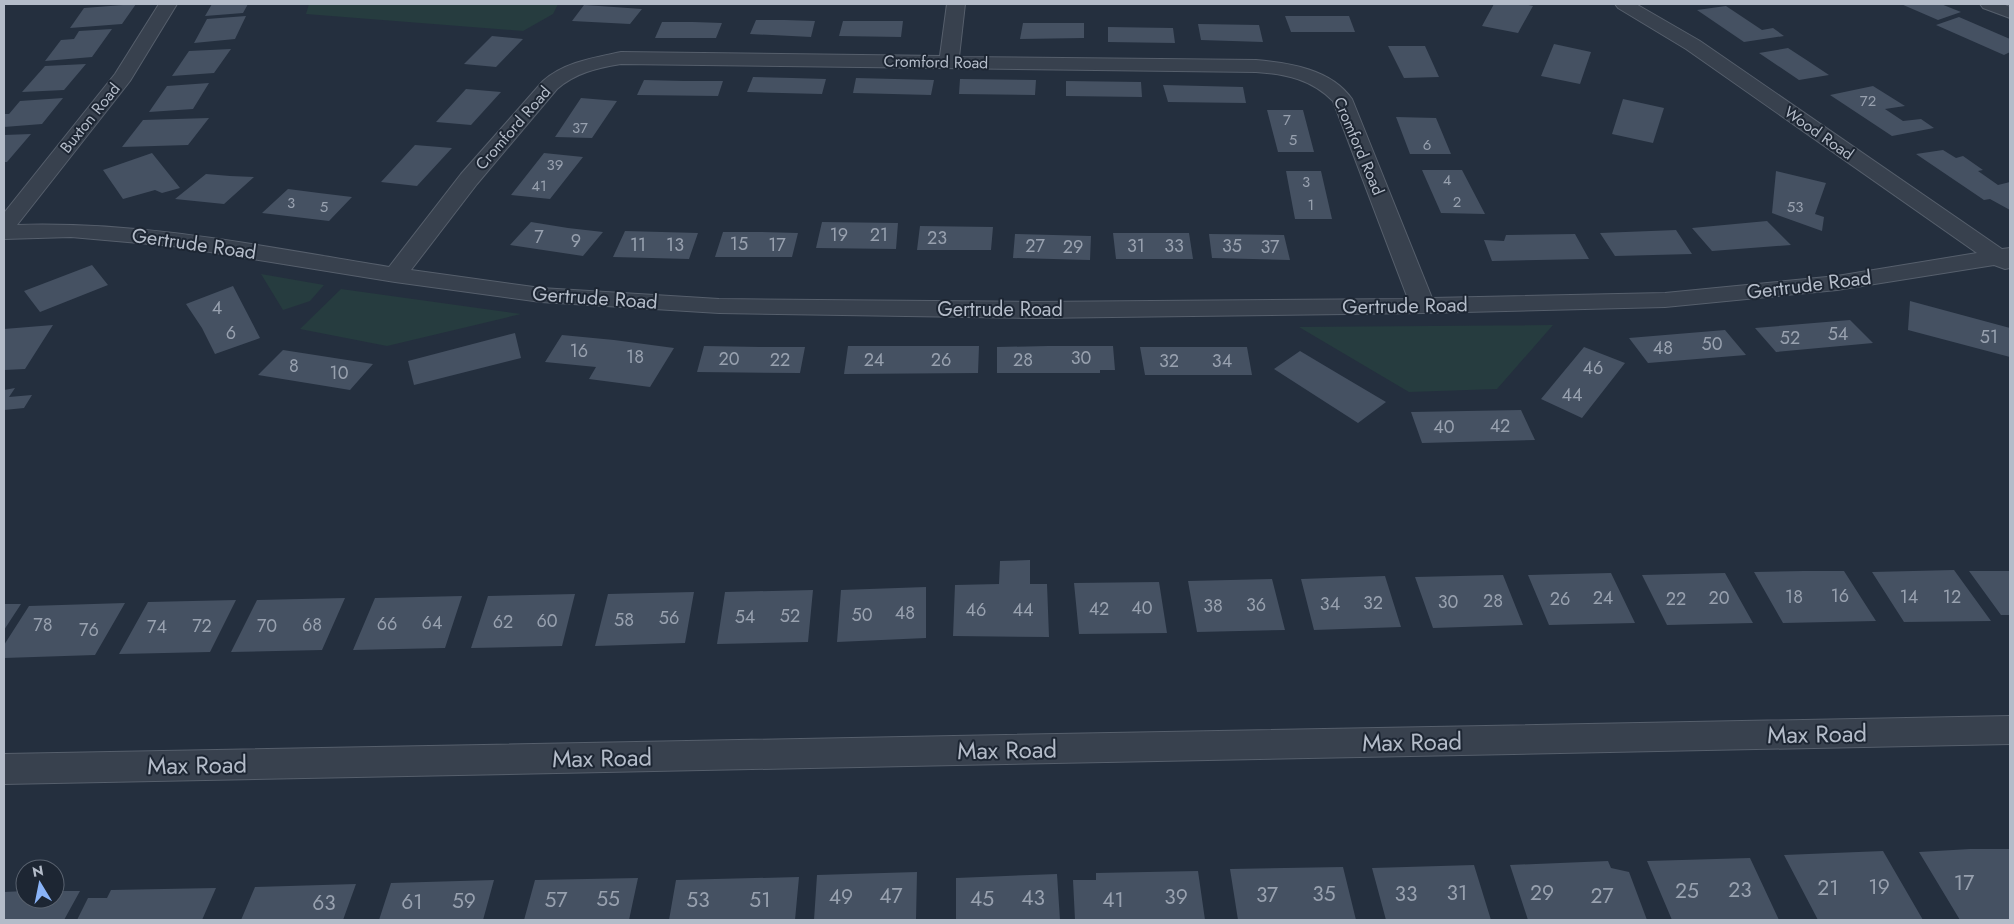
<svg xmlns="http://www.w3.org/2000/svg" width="2014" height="924" viewBox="0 0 2014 924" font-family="Jost,sans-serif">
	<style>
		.green { fill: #263c3f }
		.building { fill: #455162 }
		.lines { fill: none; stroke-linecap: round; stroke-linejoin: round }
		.minor-casing { stroke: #565f6c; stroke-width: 2 }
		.minor { fill: #38414e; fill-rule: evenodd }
		.labels { text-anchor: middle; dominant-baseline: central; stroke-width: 4; stroke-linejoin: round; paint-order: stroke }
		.far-number-label { font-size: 15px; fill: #98a1af }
		.far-street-label { font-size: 16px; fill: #b4bcc9; stroke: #1d2633 }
		.number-label { font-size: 18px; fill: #98a1af }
		.street-label { font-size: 20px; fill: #b4bcc9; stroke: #1d2633 }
		.near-number-label { font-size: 21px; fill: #98a1af }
		.near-street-label { font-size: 24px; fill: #b4bcc9; stroke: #1d2633 }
	</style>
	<rect width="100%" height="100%" fill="#242f3e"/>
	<path class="green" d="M309 4H558L553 14 523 31 306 14Z
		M261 274 324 285 310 301 283 310Z
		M341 289 521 314 387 346 300 329Z
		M1553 325 1497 389 1409 392 1299 327Z"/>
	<path class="building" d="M136 4 122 24 70 28 84 8Z
		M212 4H248L243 13 205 16Z
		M1494 4H1524L1533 6 1518 33 1482 26Z
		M1901 4H1941L1961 12 1938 20Z
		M584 5 614 7 642 9 630 24 572 21Z
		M1726 6 1762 30 1773 28 1784 36 1744 42 1697 10Z
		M246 16 235 39 194 43 207 19Z
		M1285 16H1349L1355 32H1291Z
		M1959 17 2010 39V52L2004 55 1936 25Z
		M756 20H785L815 21 811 37 750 34Z
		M843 21H903L901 37 839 36Z
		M662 22H693L722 23 716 38H655Z
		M1023 23H1084V38L1020 39Z
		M1198 24 1259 25 1263 42 1201 40Z
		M1108 27 1173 28 1175 43 1108 42Z
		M112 29 92 57 45 61 61 40 74 39 79 31Z
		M492 36 523 39 496 67 464 64Z
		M1554 44 1591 52 1580 84 1541 76Z
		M1388 46H1425L1439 77 1404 78Z
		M1788 48 1808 61 1829 75 1799 80 1759 53Z
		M231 49 214 73 172 76 189 51Z
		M86 64 64 90 22 92 45 66Z
		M753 77 793 78 826 79 822 94 747 92Z
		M856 78 934 80 931 95 853 93Z
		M960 79 1036 80 1035 95 959 94Z
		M644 80 684 81H723L718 96 637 95Z
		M1066 81 1141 82 1142 97 1066 96Z
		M209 83 193 109 149 112 167 86Z
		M1163 85 1243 87 1246 103 1168 102Z
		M1873 86 1905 106 1885 109 1903 121 1921 119 1934 128 1892 136 1830 95Z
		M466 89 501 92 471 125 436 122Z
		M63 98 42 124 4 127V114H9L20 101Z
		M581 98 617 101 592 138 555 137Z
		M1623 99 1664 108 1653 143 1612 134Z
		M1267 110H1303L1314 152H1278Z
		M1396 117 1436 118 1451 154H1410Z
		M209 118 188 145 122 147 143 120Z
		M31 134 7 162H4V135Z
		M415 145 452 148 417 186 381 182Z
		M1943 150 1956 158 1963 156 1983 170 1978 171 1998 185 2010 182V210L1990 199 1984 200 1916 154Z
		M152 153 180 188 162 193 155 190 123 199 103 170Z
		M544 153 583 157 550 199 511 195Z
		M1422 170H1462L1485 214 1441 213Z
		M1286 171H1321L1332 219H1295Z
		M1776 171 1826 183 1815 214 1824 217 1822 231 1772 213Z
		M206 174 230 176 254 177 224 204 175 199Z
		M288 189 319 193 352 197 329 221 262 213Z
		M1767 221 1791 245 1712 251 1692 228Z
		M531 222 568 228 603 232 583 256 510 245Z
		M822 222 898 223 896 249 816 248Z
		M920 226 993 227 991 250H917Z
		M1676 230 1692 254 1615 256 1600 233Z
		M625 231 662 232 698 233 689 259 613 257Z
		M723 232H762L798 233 792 257H715Z
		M1113 233H1189L1193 259H1116Z
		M1015 234 1091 236 1090 260 1013 258Z
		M1209 234 1284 235 1290 260 1212 258Z
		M1575 234 1589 259 1492 261 1484 240 1504 241 1506 235Z
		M92 265 108 285 40 312 24 291Z
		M233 286 260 338 215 354 202 328 186 304Z
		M1910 301 2010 328V357L1908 330Z
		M1850 320 1873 343 1776 352 1755 328Z
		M53 325 25 369 4 370V329Z
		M1725 330 1746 355 1648 363 1629 338Z
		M515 333 521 358 414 385 408 361Z
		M562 335 614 340 674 348 650 387 589 379 596 367 545 362Z
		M704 346 760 347H805L800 373 697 372Z
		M848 346H979L978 373 844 374Z
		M1048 346H1113L1115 370H1100V373H997V347Z
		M1140 347H1247L1252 375H1145Z
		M1584 347 1625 363 1582 418 1541 399Z
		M283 350 373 364 350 390 258 375Z
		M1300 351 1342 376 1386 402 1358 423 1274 369Z
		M15 388 9 397 32 395 24 408 4 410V390Z
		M1521 410 1535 440 1422 443 1411 412Z
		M1030 560V584H1047L1049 637 953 636 955 585 999 584 1000 561Z
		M1954 570 1991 621 1904 622 1872 572Z
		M1804 571H1844L1876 621 1783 623 1754 572Z
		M1969 571H2010V615H2001Z
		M1611 573 1635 623 1549 625 1528 575Z
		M1725 573 1753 623 1667 625 1642 575Z
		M1503 575 1523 625 1433 628 1415 577Z
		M1385 576 1401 627 1314 630 1301 579Z
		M1272 579 1285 630 1197 632 1188 581Z
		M1159 582 1167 633 1079 634 1074 583Z
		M926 587V638L837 642 841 590Z
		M813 590 808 642 717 644 725 592Z
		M694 592 685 643 595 646 608 594Z
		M575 594 562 646 471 648 488 596Z
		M462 596 445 648 353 650 375 598Z
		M345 598 322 650 231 652 257 600Z
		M236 600 210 652 119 654 148 602Z
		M125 603 95 655 4 658V645L29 606Z
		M4 604H21L4 630Z
		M1970 849H2010V920H1960L1919 852Z
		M1883 851 1923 920H1818L1784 855Z
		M1750 858 1779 920H1672L1647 861Z
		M1608 861 1611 868 1629 872 1647 920H1528L1510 865Z
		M1474 865 1491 920H1386L1372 868Z
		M1343 867 1356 920H1238L1230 869Z
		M1198 871 1205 920H1075L1073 880H1096V873Z
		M917 872 916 920H814L817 875Z
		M1057 874 1060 920H956V878Z
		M799 877 795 920H669L676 880Z
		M638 878 629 920H524L535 880Z
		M494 880 483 920H379L391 883Z
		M356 884 343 920H241L255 887Z
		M216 888 202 920H77L88 898H107L111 890Z
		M25 891V899H55V891H80L64 920H4V892Z"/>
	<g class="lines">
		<defs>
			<path id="minor" d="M159 4H177L130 81 17 225C143 221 266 247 389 267L461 174 543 81C565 62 593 58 621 52L940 56 947 4H965L959 57 1256 60C1290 63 1331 69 1352 99L1432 298 1665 293 1837 276 1977 253 1686 49 1618 8 1615 4H1636L1700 41 2002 249 2010 248V268L2005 269 1994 265 1837 290 1665 307 1423 313 1033 318 719 313 541 302 395 282 173 246 71 237 4 239V213L115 74ZM621 64 1256 72C1286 74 1311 79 1333 101L1408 299 1033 302 719 299 541 288 411 270 477 184 557 89C575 73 597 68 621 64Z
				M1980 4H2003L2010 7V18L1983 8Z
				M2010 716V744L4 784V754Z"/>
		</defs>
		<use href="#minor" class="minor-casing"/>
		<use href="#minor" class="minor"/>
	</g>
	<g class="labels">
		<g class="far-number-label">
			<text x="1868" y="101">72</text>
			<text x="1287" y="120">7</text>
			<text x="580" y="128">37</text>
			<text x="1293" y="140">5</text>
			<text x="1427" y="145">6</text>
			<text x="555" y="165">39</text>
			<text x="1447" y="180">4</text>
			<text x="1306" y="182">3</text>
			<text x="539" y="186">41</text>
			<text x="1457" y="202">2</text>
			<text x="291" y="203">3</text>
			<text x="1311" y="205">1</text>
			<text x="324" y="207">5</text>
			<text x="1795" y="207">53</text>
		</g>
		<g class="far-street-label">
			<text transform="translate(936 62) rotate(1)">Cromford Road</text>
			<text transform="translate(90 118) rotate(-51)">Buxton Road</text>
			<text transform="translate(513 128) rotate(-49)">Cromford Road</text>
			<text transform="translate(1819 133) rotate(35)">Wood Road</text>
			<text transform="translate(1359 146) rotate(67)">Cromford Road</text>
		</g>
		<g class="number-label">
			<text x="839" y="235">19</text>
			<text x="879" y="235">21</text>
			<text x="539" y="237">7</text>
			<text x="937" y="238">23</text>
			<text x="576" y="241">9</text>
			<text x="739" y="244">15</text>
			<text x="638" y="245">11</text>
			<text x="675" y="245">13</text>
			<text x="777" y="245">17</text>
			<text x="1035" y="246">27</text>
			<text x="1136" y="246">31</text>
			<text x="1174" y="246">33</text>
			<text x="1232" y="246">35</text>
			<text x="1073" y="247">29</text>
			<text x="1270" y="247">37</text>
			<text x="217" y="308">4</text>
			<text x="231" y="333">6</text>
			<text x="1838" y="334">54</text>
			<text x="1989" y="337">51</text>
			<text x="1790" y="338">52</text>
			<text x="1712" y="344">50</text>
			<text x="1663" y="348">48</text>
			<text x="579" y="351">16</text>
			<text x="635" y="357">18</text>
			<text x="1081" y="358">30</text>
			<text x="729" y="359">20</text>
			<text x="780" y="360">22</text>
			<text x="874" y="360">24</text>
			<text x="941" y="360">26</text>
			<text x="1023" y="360">28</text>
			<text x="1169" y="361">32</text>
			<text x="1222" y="361">34</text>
			<text x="294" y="366">8</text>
			<text x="1593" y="368">46</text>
			<text x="339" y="373">10</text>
			<text x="1572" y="395">44</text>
			<text x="1500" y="426">42</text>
			<text x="1444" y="427">40</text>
			<text x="1840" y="596">16</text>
			<text x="1794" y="597">18</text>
			<text x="1909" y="597">14</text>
			<text x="1952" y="597">12</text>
			<text x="1603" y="598">24</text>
			<text x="1719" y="598">20</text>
			<text x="1560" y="599">26</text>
			<text x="1676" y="599">22</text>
			<text x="1493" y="601">28</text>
			<text x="1448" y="602">30</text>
			<text x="1373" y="603">32</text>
			<text x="1330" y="604">34</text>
			<text x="1256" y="605">36</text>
			<text x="1213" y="606">38</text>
			<text x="1142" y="608">40</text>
			<text x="1099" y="609">42</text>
			<text x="976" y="610">46</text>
			<text x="1023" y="610">44</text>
			<text x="905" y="613">48</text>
			<text x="862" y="615">50</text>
			<text x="790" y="616">52</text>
			<text x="745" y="617">54</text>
			<text x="669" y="618">56</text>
			<text x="624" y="620">58</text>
			<text x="547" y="621">60</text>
			<text x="503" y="622">62</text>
			<text x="432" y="623">64</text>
			<text x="387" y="624">66</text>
			<text x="43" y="625">78</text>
			<text x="312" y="625">68</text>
			<text x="202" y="626">72</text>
			<text x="267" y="626">70</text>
			<text x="157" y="627">74</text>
			<text x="89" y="630">76</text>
		</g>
		<g class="street-label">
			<text transform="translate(194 244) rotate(8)">Gertrude Road</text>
			<text transform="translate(1809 285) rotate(-7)">Gertrude Road</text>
			<text transform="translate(595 298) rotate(4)">Gertrude Road</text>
			<text transform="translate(1405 306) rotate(-1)">Gertrude Road</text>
			<text x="1000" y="309">Gertrude Road</text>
		</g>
		<g class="near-number-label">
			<text x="1964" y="883">17</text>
			<text x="1879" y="887">19</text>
			<text x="1828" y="888">21</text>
			<text x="1740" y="890">23</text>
			<text x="1687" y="891">25</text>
			<text x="1457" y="893">31</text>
			<text x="1542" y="893">29</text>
			<text x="1324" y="894">35</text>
			<text x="1406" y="894">33</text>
			<text x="1267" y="895">37</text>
			<text x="891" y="896">47</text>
			<text x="1602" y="896">27</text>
			<text x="841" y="897">49</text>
			<text x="1176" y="897">39</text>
			<text x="1033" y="898">43</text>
			<text x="608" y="899">55</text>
			<text x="982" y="899">45</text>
			<text x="556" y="900">57</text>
			<text x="698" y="900">53</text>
			<text x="760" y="900">51</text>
			<text x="1113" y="900">41</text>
			<text x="464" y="901">59</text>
			<text x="412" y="902">61</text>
			<text x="324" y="903">63</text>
		</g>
		<g class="near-street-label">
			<text transform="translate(1817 734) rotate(-1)">Max Road</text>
			<text transform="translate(1412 742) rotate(-1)">Max Road</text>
			<text transform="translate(1007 750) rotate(-1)">Max Road</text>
			<text transform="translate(602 758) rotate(-1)">Max Road</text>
			<text transform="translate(197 765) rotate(-1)">Max Road</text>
		</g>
	</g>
	<rect width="2014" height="924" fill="none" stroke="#b4bcc9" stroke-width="10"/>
	<g transform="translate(40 884) rotate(350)"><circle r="24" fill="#1d2633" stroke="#59626f"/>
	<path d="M0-4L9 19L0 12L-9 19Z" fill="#8ab4f8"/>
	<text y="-8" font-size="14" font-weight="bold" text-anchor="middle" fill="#b4bcc9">N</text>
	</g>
</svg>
